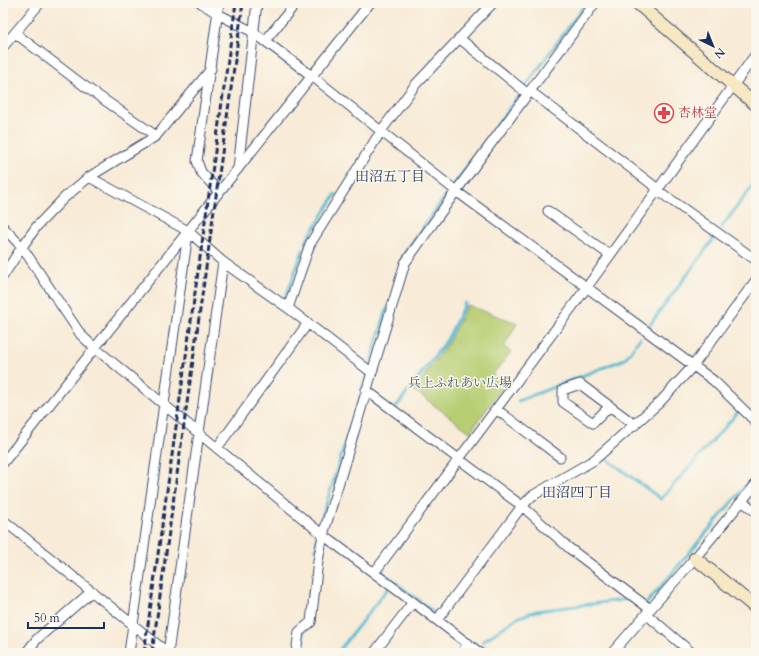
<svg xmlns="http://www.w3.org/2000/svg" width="759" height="656" viewBox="0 0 759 656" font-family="Cardo,'Noto Serif JP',serif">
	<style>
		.green { fill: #b7ce73; stroke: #697e68 }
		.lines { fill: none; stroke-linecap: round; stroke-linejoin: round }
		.stream { stroke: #53b9d1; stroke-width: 3 }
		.street-casing { stroke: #3c4b70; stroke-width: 11 }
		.secondary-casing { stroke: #3c4b70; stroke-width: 14 }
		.street { stroke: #fff; stroke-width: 9 }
		.secondary { stroke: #f7e8c3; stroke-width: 12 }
		.rail { stroke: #1b2f5e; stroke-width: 3; stroke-dasharray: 6 3; stroke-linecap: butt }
		.labels { text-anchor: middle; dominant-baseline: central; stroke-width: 3; stroke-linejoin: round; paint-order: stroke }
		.health-label { font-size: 13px; fill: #be3a42; stroke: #fbf7ec; text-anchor: start }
		.park-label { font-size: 13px; fill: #425763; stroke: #fbf7ec }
		.neighbourhood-label { font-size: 14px; fill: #1b2f5e; stroke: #fbf7ec }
	</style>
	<rect width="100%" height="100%" fill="#fbf7ec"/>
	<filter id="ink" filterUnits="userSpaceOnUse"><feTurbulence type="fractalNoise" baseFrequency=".025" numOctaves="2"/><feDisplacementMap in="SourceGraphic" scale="8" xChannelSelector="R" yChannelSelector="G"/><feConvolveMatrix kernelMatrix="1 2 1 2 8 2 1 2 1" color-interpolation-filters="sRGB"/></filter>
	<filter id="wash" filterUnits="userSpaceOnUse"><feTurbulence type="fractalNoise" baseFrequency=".012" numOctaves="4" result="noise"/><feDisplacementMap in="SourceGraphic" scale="16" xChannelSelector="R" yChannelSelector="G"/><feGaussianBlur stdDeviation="0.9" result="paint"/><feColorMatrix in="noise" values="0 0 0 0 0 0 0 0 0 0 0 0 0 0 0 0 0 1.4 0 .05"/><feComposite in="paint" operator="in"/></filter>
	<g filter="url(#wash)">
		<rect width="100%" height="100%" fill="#f8ebd7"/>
		<path class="green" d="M467 305 517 323 504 347 511 352 492 375 504 385 470 432 414 390 449 341Z"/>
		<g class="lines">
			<path class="stream" d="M721 228 756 181
				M306 243 308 238 336 194
				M401 263 405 252 586 3
				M288 302 285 299 303 250
				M649 326 715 237
				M518 401 625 359 640 338
				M396 407 447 340 465 303
				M601 456H603L661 499 739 411
				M316 549 319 527 387 309
				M382 569 381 571 436 614
				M646 604 756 474
				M305 624 310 590
				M482 642 517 618 536 611 630 599 632 601
				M301 653 304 632
				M337 653 389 587"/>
		</g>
	</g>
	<g filter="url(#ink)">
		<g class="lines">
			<defs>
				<path id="street" d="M201 3 218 14 253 32 312 76 456 191 714 381 756 422
					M15 33 83 85 156 136
					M459 38 528 94
					M265 41 296 3
					M3 47 40 3
					M530 91 658 189
					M238 169 257 3
					M89 177 188 231 223 262 288 308 371 372
					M657 190 756 260
					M219 192 201 172 197 161 219 3
					M548 211 610 255
					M3 227 22 247 81 335 95 348 323 535 413 602 480 653
					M3 276 22 247 37 226 64 198 89 177 156 136 211 69
					M288 308 310 244 381 131 416 84 493 3
					M366 390 522 506 569 548 650 609
					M610 406 593 423 563 402V390L580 384 635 425
					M496 409 560 457
					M217 448 308 323
					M3 463 370 3
					M742 501 756 512
					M3 520 168 653
					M374 573 587 287 756 54
					M646 614 692 653
					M437 620 522 506 532 496 594 460 660 402 693 366 756 280
					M26 653 37 639 92 591
					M129 653 188 233
					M168 653 223 262
					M296 653 299 632 311 622 318 561 323 535 405 263 456 191 595 3
					M374 653 413 602
					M462 653 468 643
					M612 653 695 558 756 484"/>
				<path id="secondary" d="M637 3 756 105
					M695 558 756 608"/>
			</defs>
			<use href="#street" class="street-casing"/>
			<use href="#secondary" class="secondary-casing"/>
			<use href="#street" class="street"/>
			<use href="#secondary" class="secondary"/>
			<path class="rail" d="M144 653 236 3
				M152 653 243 3"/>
		</g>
	</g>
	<defs>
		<symbol id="pharmacy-ring" viewBox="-11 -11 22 22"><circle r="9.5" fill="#fbf7ec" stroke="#e0444e" stroke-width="1.5"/><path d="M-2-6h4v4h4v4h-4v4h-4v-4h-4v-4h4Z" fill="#e0444e"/></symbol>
	</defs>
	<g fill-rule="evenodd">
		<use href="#pharmacy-ring" x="653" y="102" width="22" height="22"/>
	</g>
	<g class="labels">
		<g class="health-label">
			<text x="678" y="113">杏林堂</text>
		</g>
		<g class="park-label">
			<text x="460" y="383">兵上ふれあい広場</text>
		</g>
		<g class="neighbourhood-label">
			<text x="390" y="176">田沼五丁目</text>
			<text x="577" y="492">田沼四丁目</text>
		</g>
	</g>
	<rect width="759" height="656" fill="none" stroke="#fbf7ec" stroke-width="16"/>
	<g transform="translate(713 46) rotate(137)" stroke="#fbf7ec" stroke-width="3" paint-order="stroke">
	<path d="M0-3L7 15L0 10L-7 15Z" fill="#1b2f5e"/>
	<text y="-6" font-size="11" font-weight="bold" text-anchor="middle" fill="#1b2f5e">N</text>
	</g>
	<path d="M28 622v6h76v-6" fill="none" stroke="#1b2f5e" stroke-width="2"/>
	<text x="34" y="622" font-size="12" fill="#1b2f5e" stroke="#fbf7ec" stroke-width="3" paint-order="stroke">50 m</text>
</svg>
